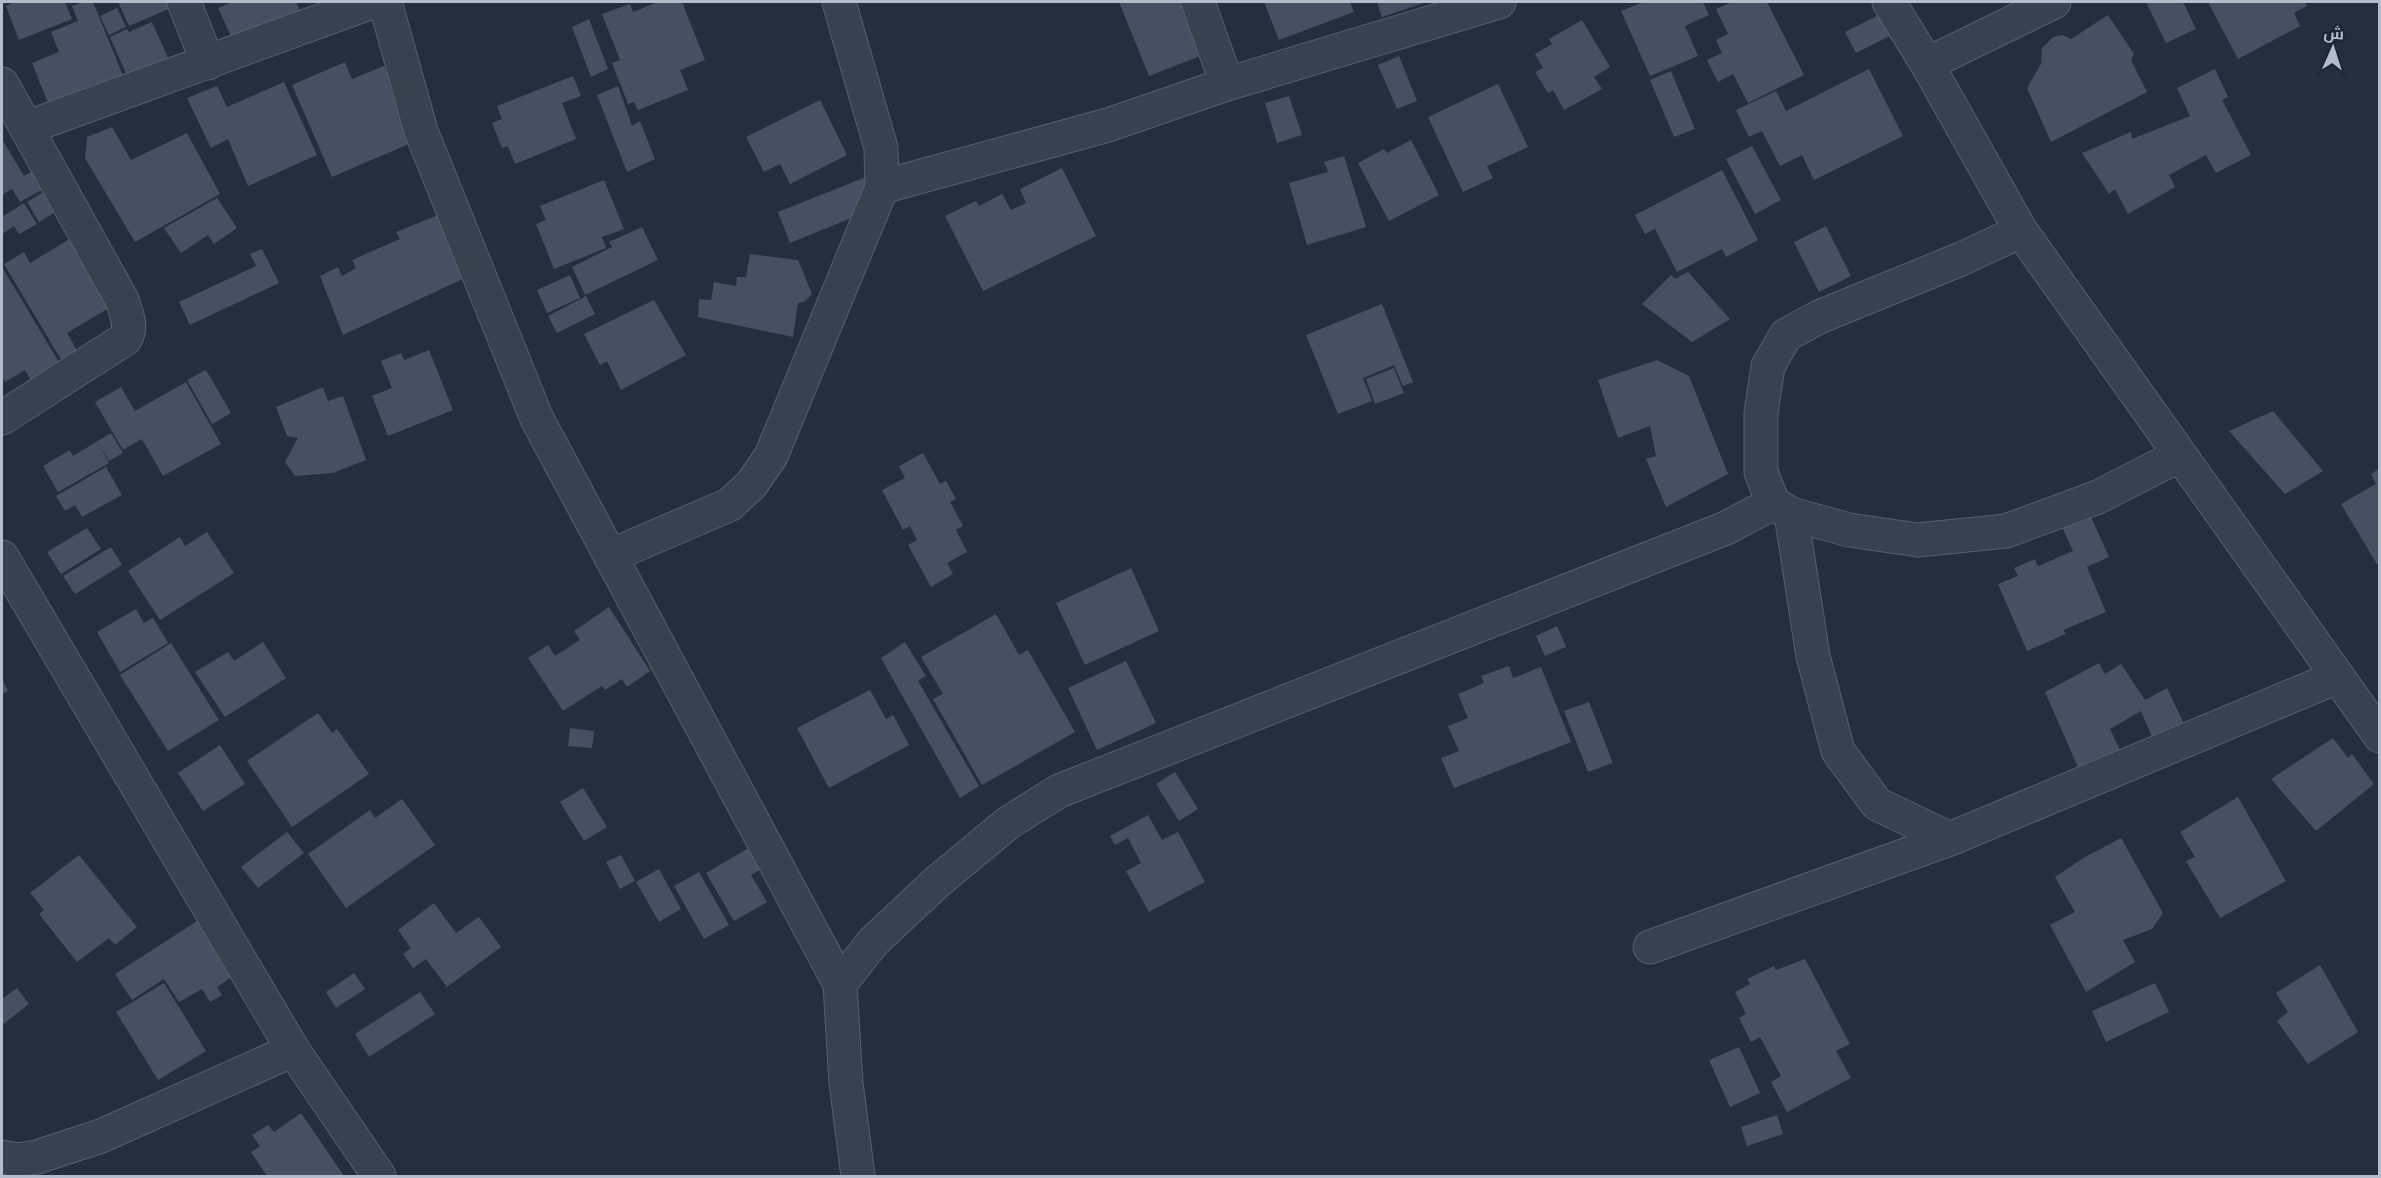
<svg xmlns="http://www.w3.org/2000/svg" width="2381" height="1178" viewBox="0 0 2381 1178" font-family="Overpass,Cairo,sans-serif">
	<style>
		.building { fill: #455162 }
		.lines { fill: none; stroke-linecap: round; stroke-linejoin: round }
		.street-casing { stroke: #565f6c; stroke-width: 35 }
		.street { stroke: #38414e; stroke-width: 33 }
	</style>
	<rect width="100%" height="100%" fill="#242f3e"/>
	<path class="building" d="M13 2H65L72 19 19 40 6 6Z
		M84 2H93L124 78 50 108 32 63 59 52 51 32 78 21 72 6Z
		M118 2H177L178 5 129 26Z
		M233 2H296L300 11 233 41 218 8Z
		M658 2H682L705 60 680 70 688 90 638 110 634 102 628 104 612 63 620 60 602 14 630 4 633 12Z
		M1119 2H1188L1208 53 1149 76Z
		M1264 2H1350L1354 12 1279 40Z
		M1377 2H1426L1382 17Z
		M1644 2H1703L1709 15 1685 26 1698 56 1650 76 1621 11Z
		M1732 2H1767L1804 75 1748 103 1733 74 1718 82 1707 60 1722 53 1716 40 1728 34 1716 9Z
		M2146 2H2183L2196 29 2166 43Z
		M2208 2H2305L2307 6 2294 13 2300 26 2238 59Z
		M117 8 126 27 109 35 100 16Z
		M1889 10 1900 31 1856 53 1845 32Z
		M2108 15 2134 54 2131 60 2147 92 2051 142 2027 88 2041 64 2042 48 2053 37 2063 35 2071 39Z
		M589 19 608 69 591 77 572 27Z
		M1582 20 1610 67 1594 77 1602 89 1564 110 1553 90 1548 93 1535 72 1543 68 1535 54 1552 44 1549 39Z
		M152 22 169 60 128 78 110 37 127 29 129 32Z
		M1399 56 1417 101 1397 109 1378 65Z
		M345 62 352 79 384 66 416 141 332 177 292 85Z
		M1869 69 1903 136 1814 180 1802 155 1780 166 1762 131 1749 137 1736 110 1776 91 1786 111Z
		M2215 69 2228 97 2222 100 2251 155 2216 173 2206 155 2169 175 2175 187 2128 214 2115 189 2109 194 2082 153 2131 132 2132 139 2190 116 2177 88Z
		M1671 71 1695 129 1674 137 1650 80Z
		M573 76 581 96 562 103 576 139 515 164 508 146 502 148 492 123 502 119 497 106Z
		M284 82 317 155 248 186 228 139 211 148 187 98 217 86 227 107Z
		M1498 84 1528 147 1487 166 1493 178 1463 192 1428 117Z
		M618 86 632 126 640 121 655 159 627 172 597 95Z
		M1289 96 1302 135 1277 143 1265 103Z
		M820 100 847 155 790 184 780 164 764 172 746 137Z
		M112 127 131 160 187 133 220 194 135 242 85 158 87 137Z
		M2 139 24 176 42 166 52 184 20 202 12 189 2 195Z
		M1411 140 1439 195 1389 221 1358 163 1384 149 1387 153Z
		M1752 146 1781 200 1755 214 1726 159Z
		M1344 156 1366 227 1307 245 1289 183 1328 172 1324 162Z
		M1062 168 1096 236 983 291 945 216 976 201 979 206 1002 194 1011 210 1026 203 1020 189Z
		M1722 170 1758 240 1726 257 1722 249 1677 272 1655 229 1645 234 1635 215Z
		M876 173 861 214 790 243 778 212Z
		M604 180 624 229 602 237 606 248 554 269 536 224 546 220 540 206Z
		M54 186 67 205 39 222 27 202Z
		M217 198 237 228 214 244 208 235 181 253 164 228Z
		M24 203 37 224 19 234 14 226 2 234V217Z
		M448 211 471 275 343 335 320 276 338 267 342 276 356 268 352 260 400 239 396 232Z
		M1826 226 1851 276 1819 292 1794 242Z
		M642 227 658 260 585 295 572 267 612 247 609 242Z
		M73 237 114 305 67 333 82 359 66 368 4 264 24 252 30 263Z
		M262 249 279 283 190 325 179 302 256 266 250 254Z
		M750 254 798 260 812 294 804 302 798 303 793 337 698 317 699 299 711 300 714 282 736 286 737 277H746Z
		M2 267 63 369 34 386 25 370 5 382 2 376Z
		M1688 272 1730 319 1692 342 1642 304 1671 275 1675 279Z
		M570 275 580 298 547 313 537 290Z
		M586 296 595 314 557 333 548 316Z
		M654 300 686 355 621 390 607 361 600 365 584 334Z
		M1382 304 1413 382 1403 386 1394 365 1363 378 1372 401 1338 414 1306 335Z
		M429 350 453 410 388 436 372 396 392 388 381 361 401 353 404 360Z
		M1657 360 1689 376 1728 474 1666 507 1646 459 1656 456 1650 426 1618 438 1598 380Z
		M1394 368 1404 393 1375 404 1366 379Z
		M206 370 231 413 212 424 187 380Z
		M186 382 221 444 163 476 142 439 123 450 95 402 121 387 135 411Z
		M323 387 328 401 343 396 366 460 333 473 295 476 285 462 298 438 287 436 276 407Z
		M2273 411 2323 471 2285 494 2229 431Z
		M111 433 123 453 109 461 99 445 109 463 58 492 43 466 70 450 73 456Z
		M923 453 940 484 946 481 956 499 950 502 963 526 956 530 967 552 947 563 953 574 931 587 908 545 917 540 910 526 903 530 882 490 905 478 899 466Z
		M106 467 122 495 82 517 75 505 65 511 56 496Z
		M2380 468V563L2377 564 2341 504 2376 484 2371 474Z
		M2090 515 2109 557 2087 567 2106 612 2063 630 2066 634 2027 651 1998 584 2018 576 2014 568 2035 559 2038 566 2073 551 2062 527Z
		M87 528 101 549 61 574 47 552Z
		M207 532 234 573 160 620 128 571 180 537 185 546Z
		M111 547 122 565 75 594 63 576Z
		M1131 568 1159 631 1085 665 1056 603Z
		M609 607 650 671 627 687 622 679 605 690 602 686 563 711 528 658 548 645 555 656 580 640 574 631Z
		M136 609 144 623 153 618 168 643 120 672 97 632Z
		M996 614 1019 655 1028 650 1075 732 982 785 933 699 943 694 921 657Z
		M1557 626 1566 647 1545 656 1536 636Z
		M263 642 286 678 225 717 195 672 228 652 234 661Z
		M905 642 926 676 918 681 979 786 960 798 881 658Z
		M171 643 219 720 168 751 120 675Z
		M1126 661 1156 723 1097 750 1068 688Z
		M2099 663 2105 674 2121 664 2145 700 2167 688 2187 730 2154 742 2141 711 2110 729 2120 750 2080 772 2045 692Z
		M1509 666 1513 678 1541 667 1571 742 1454 788 1441 758 1459 751 1448 726 1468 718 1458 694 1484 683 1481 676Z
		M2 678 8 691 2 694Z
		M870 690 886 719 893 715 909 745 829 788 797 728Z
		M1589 702 1613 763 1588 772 1564 711Z
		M318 713 332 733 337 729 369 774 292 827 247 761Z
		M570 728 594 731 592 748 568 746Z
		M2333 738 2348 758 2352 754 2374 784 2316 831 2271 779Z
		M220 745 245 784 203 811 178 773Z
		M1175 772 1198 809 1179 821 1156 784Z
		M583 788 607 827 584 841 560 802Z
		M2238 797 2286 881 2220 918 2186 861 2195 857 2180 832Z
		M402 799 435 845 346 908 308 854 370 810 375 818Z
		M1148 815 1162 840 1178 832 1205 882 1149 912 1126 871 1141 863 1128 838 1115 845 1110 836Z
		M287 832 304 853 258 888 241 867Z
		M2121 838 2163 913 2152 929 2123 940 2135 962 2086 992 2050 925 2075 912 2055 877 2085 857Z
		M752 846 765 867 751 875 767 902 734 921 706 873Z
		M79 855 137 927 115 945 109 938 77 962 39 914 44 910 30 893Z
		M621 855 635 881 620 889 606 862Z
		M659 869 681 909 659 922 636 882Z
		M699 872 729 925 704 939 674 886Z
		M434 903 456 933 479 917 501 947 447 987 426 959 413 968 403 954 411 948 398 930Z
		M205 916 241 971 217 987 222 995 210 1002 202 989 179 1002 164 979 132 1000 115 974Z
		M1805 959 1850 1044 1836 1051 1851 1078 1787 1112 1771 1082 1781 1076 1760 1037 1751 1042 1739 1018 1746 1014 1735 992 1750 984 1747 979 1774 966 1776 970Z
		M2320 965 2358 1032 2308 1064 2277 1021 2288 1012 2276 993Z
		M354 973 365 989 336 1008 326 992Z
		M164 983 206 1051 158 1080 116 1012Z
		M2155 983 2169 1012 2106 1042 2092 1011Z
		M17 988 29 1004 2 1025V999Z
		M420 992 435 1014 369 1057 355 1034Z
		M1739 1047 1760 1093 1730 1107 1709 1060Z
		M301 1113 344 1176H267L251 1152 260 1146 252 1135 268 1125 274 1132Z
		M1777 1115 1783 1134 1747 1146 1741 1127Z"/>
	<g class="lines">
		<defs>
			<path id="street" d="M184 2 208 63
				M385 2 421 131 537 419 840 984 846 1083 858 1176
				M1198 2 1227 84
				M1889 2 1927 64 2021 231 2380 736
				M1927 64 2054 2
				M2 84 122 300C126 313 133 327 125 339L2 418
				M26 128 372 2
				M882 187 1108 125 1227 84 1499 2
				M1773 503 1791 514 1849 530 1918 540 2006 531 2098 497 2180 455
				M1791 514 1813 656 1838 751 1877 804 1950 839
				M610 556 729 505 751 485 771 456 882 187 881 148 839 2
				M2 557 293 1050 379 1176
				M1650 947 1950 839 2337 677
				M840 984 873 942 937 882 1008 823 1059 791 1726 528 1773 503 1761 472V413L1768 366 1786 335 1819 317 1961 259 2021 231
				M2 1157 17 1160 37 1157 101 1136 293 1050"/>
		</defs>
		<use href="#street" class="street-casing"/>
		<use href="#street" class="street"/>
	</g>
	<rect width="2381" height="1178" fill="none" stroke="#b4bcc9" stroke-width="6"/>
	<g transform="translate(2333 48) rotate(3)" stroke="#1d2633" stroke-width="4.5" paint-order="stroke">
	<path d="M0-4.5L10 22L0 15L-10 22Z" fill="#b4bcc9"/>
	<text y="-9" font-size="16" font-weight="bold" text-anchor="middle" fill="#b4bcc9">ش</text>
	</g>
</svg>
